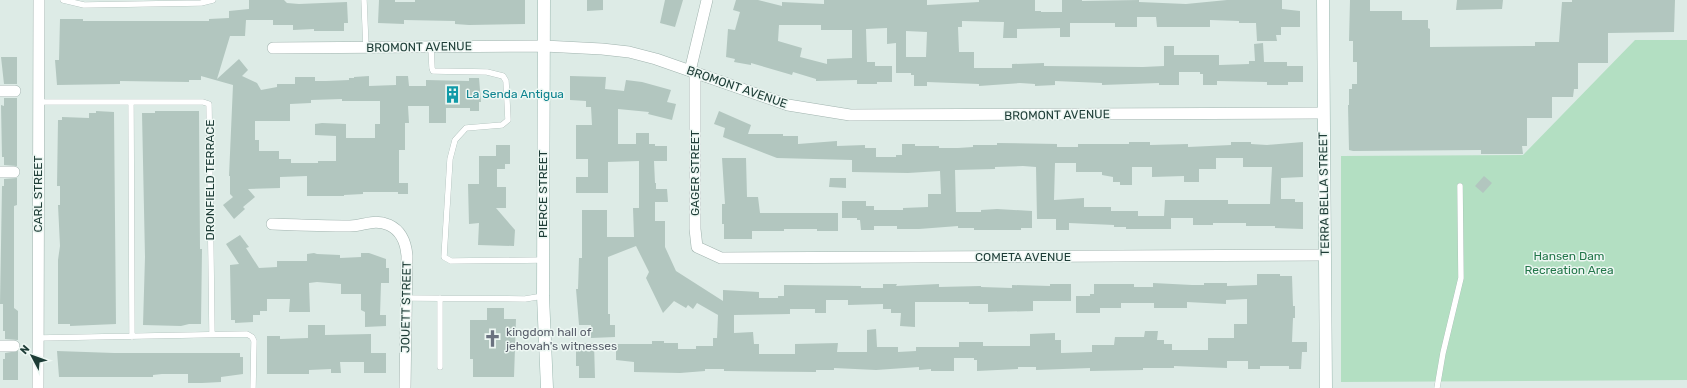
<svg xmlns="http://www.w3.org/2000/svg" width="1687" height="388" viewBox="0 0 1687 388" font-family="Rubik,sans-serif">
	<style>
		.green { fill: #b3dfc2 }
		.building { fill: #b2c6bf; fill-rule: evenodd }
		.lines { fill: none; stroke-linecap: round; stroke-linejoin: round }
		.lane-casing { stroke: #a0b3ae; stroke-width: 6 }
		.street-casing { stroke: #a0b3ae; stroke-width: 12 }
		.secondary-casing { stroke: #9bb8b0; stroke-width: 13 }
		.lane { stroke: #fff; stroke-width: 5.5 }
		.street { stroke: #fff; stroke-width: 11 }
		.secondary { stroke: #fff; stroke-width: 12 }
		.labels { text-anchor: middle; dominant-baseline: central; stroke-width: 3; stroke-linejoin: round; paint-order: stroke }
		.street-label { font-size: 12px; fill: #1d3c36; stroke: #edf7f3 }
		.culture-label { font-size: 12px; fill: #0d838f; stroke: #edf7f3; text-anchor: start }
		.park-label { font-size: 12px; fill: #23774a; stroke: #edf7f3 }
		.worship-label { font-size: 12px; fill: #5b616d; stroke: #edf7f3; text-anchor: start }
	</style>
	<rect width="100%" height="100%" fill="#ddebe6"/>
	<path class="green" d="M1635 40H1687V380L1341 382V156L1523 155Z"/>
	<path class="building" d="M249 0H284L287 3 299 4 347 2 348 23H344V31H314V29L293 30V25H273V20H246L245 36H230L217 79 239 59 248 70 242 76 257 83 261 90 277 87V84H295V77H315V81H326L349 80V78H354V77L369 76V86L396 85V76H408L409 86H426V80L469 81V78H479L481 102H479V111H470V108H446V123H429V106H408L409 123H405V150H399V183H408V194H398V192H363V194L344 195V196H307V176L280 177V188L248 189 255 197 243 207 245 209 234 219 223 205 233 197 230 194V176H229L233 85 201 76V80H189V82L120 81V84L57 85 55 60H59L60 19H83V21H209V19L229 18V11L249 9ZM342 99V101H380V124H375V138H346V124L322 123 315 124V135L336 136V161H318V163H291V159H279V151H259V140H255V121H290V104L311 103V100Z
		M379 0H395V2H415V0H525V24L469 25 455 24V21L404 20V24L378 23Z
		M587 0H603V10L587 11Z
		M665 0H683L675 27 660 23Z
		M736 0H758L782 6V2L824 4V0H927V5L979 2V0H1035V11H1041V12H1062V0H1082V1L1139 0V2L1186 4 1227 0H1282V9L1300 11V27H1281V35H1276L1277 41H1257L1256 23H1239V21L1210 20V27H1157L1156 17H1137V27H1115V23H1070V37H1060V28L1017 29V38H1003L1004 22 962 21V27H958L959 52H974V68H1012V64L1044 63V66L1143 67 1164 66V46H1174V55H1219V65L1249 64V61H1255L1254 44 1263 43 1264 62H1287V66H1303V82H1288V85H1267V82L1217 81V85H1203V74H1200V72H1179V85H1159V83L1102 85V83L1055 81V85L1035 86V84L1020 83 979 86V84L927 82V86H914V75H911V73H896V43L887 44V28L866 29 867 62H875V66H892V82H877V84H857V80L816 81V79L793 72 792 75 751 63V65L734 62 735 59 726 57 728 29 735 30 740 12 733 10ZM779 25H821V30H852V58L827 59V64L800 57 802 48 778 41ZM906 31 927 32 926 57H906Z
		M1350 0H1370V11H1402V20H1428V28L1430 29V47L1535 46V42H1559L1562 2H1572V0H1675L1674 32 1608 33V63H1578V89H1574L1573 97H1552V118H1527V146H1522L1523 154H1481V150L1353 151 1349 150 1348 105H1349V89H1352V84H1357V62H1353V41H1349Z
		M1457 0H1503L1502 9 1456 10Z
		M1 57H17V84H4Z
		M570 76 606 77 605 89 624 91 626 80 642 82 671 90 667 102 676 104 672 120 648 114 649 112 618 109V144H636V133H649V144H655V146H667V161H654L655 183H656V189H667L668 202H655V221H665V247L676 271 723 301V290L759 292V298H778V296H784V285L861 286V288H883V284H897L896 286 939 284V287L981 286V287L1012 288V285L1050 286V284H1071V301H1033V311L988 312V304H969V302H915V327L900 326 901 313H891V309H883V304L848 305V300H826V313H815V309H790V314L734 315V333L753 332 754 344H759V354H795V344L838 343 837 352H867V330L876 329 877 347H898V352L916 351V347H959V342H983V346H1030V334L1055 333V340H1061V353L1092 352V345H1114L1115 337H1144L1145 331H1158L1157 340H1164V344H1172V350H1208V338H1234V324H1247V299L1226 300V304L1187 302V308H1154V303H1121V308H1100V313H1076V296H1090V294H1094V284H1134V287H1153V283L1192 285H1204V283H1227V286L1257 285V274H1280V276H1292L1293 306H1295V318H1293L1292 342H1307V352H1302L1301 369H1289V366H1260V369H1248V361H1227V368L1174 366V368H1143V370L1090 371V368L1036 370V367H1018V369L977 371V360H974V358H954V371H931V369L919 370V367L876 370 834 368V370H816V372L724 371V369H705V371L680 373 634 372V362L616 360V344H652V341H664V343H678V349H696V346H713V338H717L718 315 697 303 693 309 688 305 686 308 674 301 663 313 646 278 649 272 636 246 608 257V314H610V325H615V337L591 338V325H579L576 289H578L579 258H582V210H607V237H634L633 208H639V161L608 162V193H576V177H588V159H576V125H592L591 107H586V101L570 100Z
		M4 98H17V166L4 165V157H2L1 105 4 106Z
		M96 111 114 112 116 324 70 326V324H58V260L60 246 58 205H60V186H57L58 120H62V117L89 118V113H96Z
		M155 111H199L200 249H202L201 324H189L181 326 143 325 145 257 142 113H155Z
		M719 111 751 125 748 134H783V136H798V144L837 141V146L865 145V148H876V157H896V155H902V144H915V146H939V148H958L973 147V145H997V143L1057 144V147H1078V144H1129V142H1150V145L1188 144V147L1231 145V142H1251V144L1267 145 1303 142V177L1281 178V199H1295V202H1303V229L1275 228V226H1246V223H1213V225H1193V218H1171V229H1126V227H1114V225L1069 223V230H1056V219H1037L1036 167 1023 166 995 167V169L955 170 956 212H981V210L997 209 1032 211V228H1021V230H974V228H958V226L919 229H897V226H874V230H861L860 220H857V218H842V201H866V206H874V210H903V208L928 207V194H941L940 171 908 173 852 172V160L777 158 723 137 725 128 714 124ZM1216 158H1243V167H1272L1270 204H1228V200H1165L1164 216H1138V211H1111V207H1084V198L1054 200 1055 163H1076V172H1102V175L1113 177V182H1120V185H1132V167H1152V177L1184 176V182H1199V169H1216Z
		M496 145H510V164H505V169H497V187H506V208H496L515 230 514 246 478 245 479 223 469 224 468 184H479V156H496Z
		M722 158H746L747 197H758L760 213H838V231H817V229H784V231H752V239H724V224H722V204H725Z
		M1484 176 1492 183 1483 193 1475 186Z
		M17 178V205L14 206V308L18 311V340L5 339V331H3V304H0L2 186H4V179Z
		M830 178H846V188L829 187Z
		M240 235 249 247 246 248 259 268 277 267V261H307V254L314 253 317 254 340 255V258L361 257V253H369L386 259V268H389V283H381L380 315H386V326L365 327V312L361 310V294H341V284L317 282 309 283 310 312H289L290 299H267V311H260V315H253V322L235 323V320H231V316L230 265 239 264 226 244Z
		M487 308H504V319H516L514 377H473V359H470V320H487Z
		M308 325H325V335L371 334V353H386V373H364V362H340L341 373H331V369L309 370V374H267V336H280V339L308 338Z
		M576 343H594L595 378H579V366H576Z
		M18 351V380H3V359H5V353Z
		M57 351 114 353H240V357H243V374L221 377V382L202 383H188V374H162L153 375V377H59Z"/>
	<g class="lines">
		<defs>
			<path id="lane" d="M63 0 84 5 201 3 213 0
				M364 0 366 48
				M431 47 432 68 433 71 487 72 503 76 506 81 508 120 502 125 466 128 455 140 450 159 444 257 451 261 543 260
				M38 102H203L209 104 212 334
				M131 102 132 337
				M406 298 525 299 543 296
				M38 338 247 334 252 337 254 341 253 388
				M440 367V298
				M1437 388 1443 353 1461 278 1460 186"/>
			<path id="street" d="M273 48 544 46 602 49 629 52 656 59 788 105 850 115 1323 113
				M690 71 707 0
				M695 72V229L697 247 721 258 1325 255
				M0 91H15
				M0 172H14
				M272 224C298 225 324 226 350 226 365 226 373 218 389 225 402 231 406 243 407 256L405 388
				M0 346H14
				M38 388 39 0"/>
			<path id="secondary" d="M544 0 543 296 547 388
				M1323 0 1326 388"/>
		</defs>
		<use href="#lane" class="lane-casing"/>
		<use href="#street" class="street-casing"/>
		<use href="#secondary" class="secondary-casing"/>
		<use href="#lane" class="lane"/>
		<use href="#street" class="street"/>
		<use href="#secondary" class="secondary"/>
	</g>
	<defs>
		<symbol id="building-bare" viewBox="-9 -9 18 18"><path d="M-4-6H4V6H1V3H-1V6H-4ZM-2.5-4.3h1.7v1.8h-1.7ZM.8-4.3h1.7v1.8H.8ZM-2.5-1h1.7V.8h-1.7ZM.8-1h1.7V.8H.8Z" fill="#0f9aa8" stroke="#edf7f3" stroke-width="2.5" paint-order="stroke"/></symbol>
		<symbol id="church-bare" viewBox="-9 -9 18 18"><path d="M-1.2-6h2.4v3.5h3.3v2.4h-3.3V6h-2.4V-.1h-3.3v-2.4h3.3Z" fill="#6b7280" stroke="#edf7f3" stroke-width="2.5" paint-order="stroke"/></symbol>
	</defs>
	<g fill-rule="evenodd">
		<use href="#building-bare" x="440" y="82" width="25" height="25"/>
		<use href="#church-bare" x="480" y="326" width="25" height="25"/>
	</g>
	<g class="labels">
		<g class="street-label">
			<text transform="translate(419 47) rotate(-1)">BROMONT AVENUE</text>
			<text transform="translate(737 87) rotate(19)">BROMONT AVENUE</text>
			<text transform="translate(1057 115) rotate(-1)">BROMONT AVENUE</text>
			<text transform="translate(695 173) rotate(-90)">GAGER STREET</text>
			<text transform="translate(210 180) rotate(-90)">DRONFIELD TERRACE</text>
			<text transform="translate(38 194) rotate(-90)">CARL STREET</text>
			<text transform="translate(543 194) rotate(-90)">PIERCE STREET</text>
			<text transform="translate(1324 194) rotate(-91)">TERRA BELLA STREET</text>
			<text x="1023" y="257">COMETA AVENUE</text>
			<text transform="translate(406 307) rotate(-89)">JOUETT STREET</text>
		</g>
		<g class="culture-label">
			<text x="466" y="94">La Senda Antigua</text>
		</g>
		<g class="park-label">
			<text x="1569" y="256">Hansen Dam<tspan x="1569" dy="14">Recreation Area</tspan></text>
		</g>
		<g class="worship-label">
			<text x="506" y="332">kingdom hall of<tspan x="506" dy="14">jehovah's witnesses</tspan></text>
		</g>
	</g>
	<g transform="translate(32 356) rotate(311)" stroke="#edf7f3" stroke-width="3" paint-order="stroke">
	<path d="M0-3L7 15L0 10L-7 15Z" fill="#1d3c36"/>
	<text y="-6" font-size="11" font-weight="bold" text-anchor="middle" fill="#1d3c36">N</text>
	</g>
</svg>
